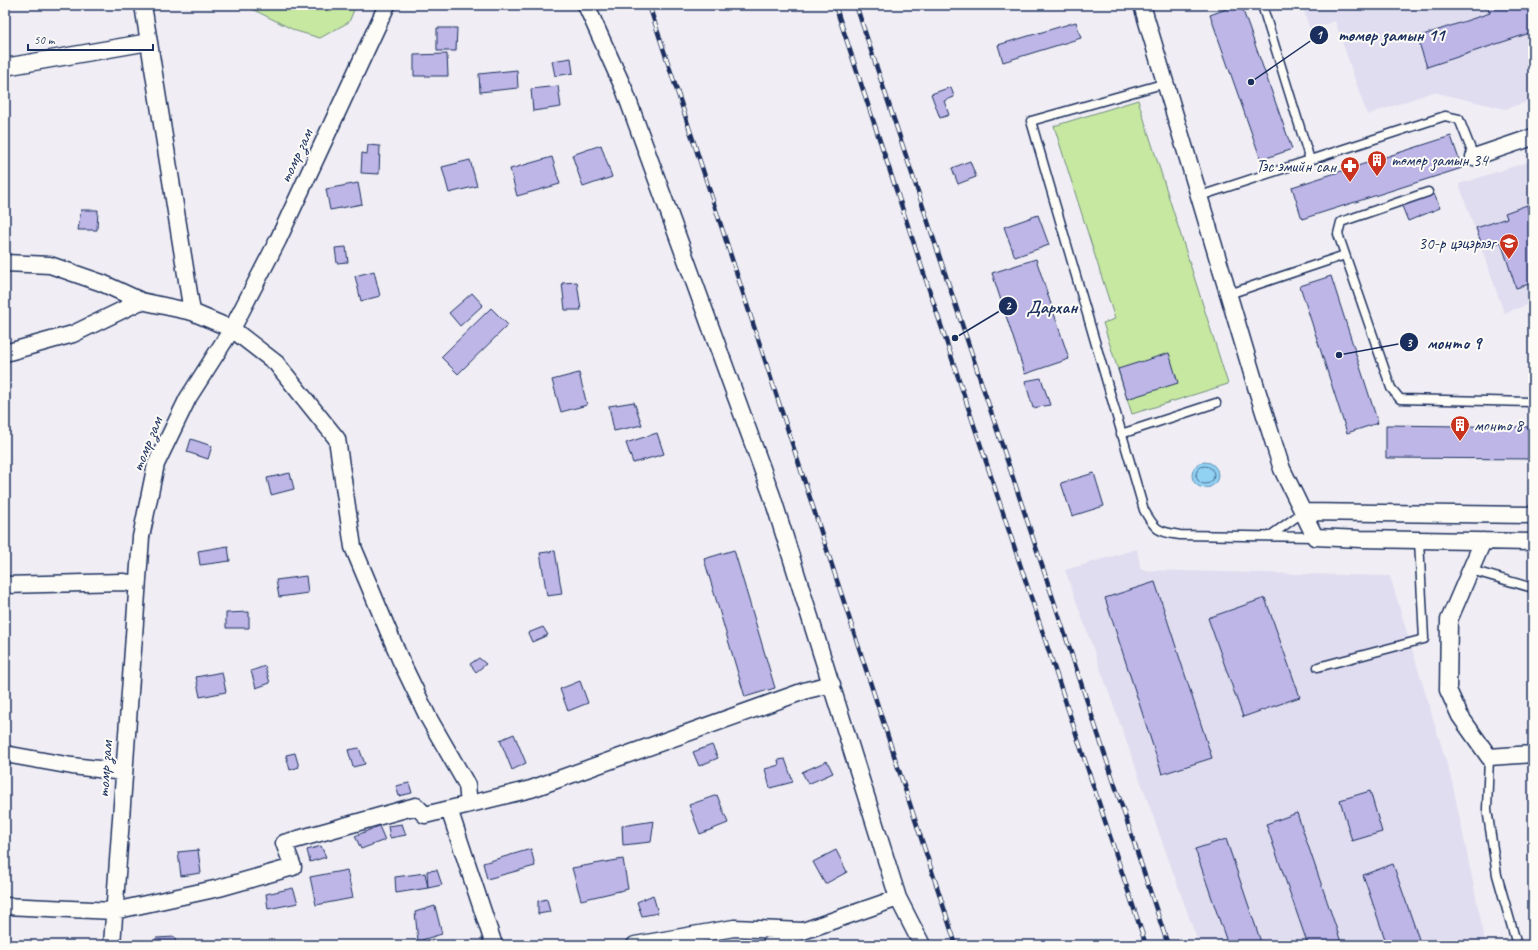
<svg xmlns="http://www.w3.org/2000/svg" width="1538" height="950" viewBox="0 0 1538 950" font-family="Caveat,sans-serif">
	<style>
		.built { fill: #e1ddf0 }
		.green { fill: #c7e8a1; stroke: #718c80 }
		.water { fill: #91d1f2; stroke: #6290b7 }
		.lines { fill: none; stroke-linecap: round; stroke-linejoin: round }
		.shore { stroke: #4a7099; stroke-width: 1 }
		.building { fill: #bdb6e7; stroke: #1b2f5e }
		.service-casing { stroke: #1b2f5e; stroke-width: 11 }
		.minor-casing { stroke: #1b2f5e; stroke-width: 19 }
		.service { stroke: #fdfcf7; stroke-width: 8 }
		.minor { stroke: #fdfcf7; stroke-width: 16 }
		.rail-casing { stroke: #1b2f5e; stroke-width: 4.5 }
		.rail { stroke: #fdfcf7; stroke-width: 3; stroke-dasharray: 9; stroke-linecap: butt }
		.labels { text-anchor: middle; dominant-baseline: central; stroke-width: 4; stroke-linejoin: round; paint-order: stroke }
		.street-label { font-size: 17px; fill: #1b2f5e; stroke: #fdfcf7 }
		.poi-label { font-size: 17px; fill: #1b2f5e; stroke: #fdfcf7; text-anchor: start }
		.leader { fill: none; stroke: #1b2f5e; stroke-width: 1.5 }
		.callout-dot { fill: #1b2f5e; stroke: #fdfcf7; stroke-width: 1.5 }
		.mark-label { font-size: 12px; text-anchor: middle; font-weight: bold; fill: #fff }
		.callout-label { font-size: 18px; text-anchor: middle; font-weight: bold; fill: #1b2f5e; stroke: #fdfcf7; stroke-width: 4; stroke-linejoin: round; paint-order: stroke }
	</style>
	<rect width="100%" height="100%" fill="#f0eef4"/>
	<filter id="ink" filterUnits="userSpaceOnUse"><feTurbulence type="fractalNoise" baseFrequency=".025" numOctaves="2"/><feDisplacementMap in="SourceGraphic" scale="8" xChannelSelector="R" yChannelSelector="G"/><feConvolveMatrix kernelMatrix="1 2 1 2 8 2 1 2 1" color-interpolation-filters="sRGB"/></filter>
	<g filter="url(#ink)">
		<path class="built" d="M1302 5H1533V100L1505 109 1433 92 1367 115 1335 21 1310 30Z
			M1533 160V303L1504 313 1459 184Z
			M1137 549 1141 570 1390 576 1452 781 1486 945H1199L1065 570Z"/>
		<path class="green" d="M246 5H356L349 22 320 38 296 31 252 9Z
			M1138 100 1228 384 1132 414 1103 323 1115 319 1054 126Z"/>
		<path class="water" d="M1192 475a13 13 0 1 1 26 0a13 13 0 1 1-26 0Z"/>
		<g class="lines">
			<path class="shore" d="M1196 475a9 9 0 1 1 18 0a9 9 0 1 1-18 0Z"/>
		</g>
		<path class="building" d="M1237 5H1241L1292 149 1261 160 1210 15Z
			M1487 5H1533V32L1427 67 1417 37 1490 13Z
			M1076 22 1081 38 1003 62 998 45Z
			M437 28H457L456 51H437Z
			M447 54 448 76H414V55Z
			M571 58 573 73 555 76 552 61Z
			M517 70 518 88 480 92 479 74Z
			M558 86 561 107 533 111 531 89Z
			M951 87 954 97 944 101 949 115 940 118 931 94Z
			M1451 136 1462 168 1302 219 1292 187Z
			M368 145 380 146 379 174 361 173 362 153 367 154Z
			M601 145 612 177 583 187 572 155Z
			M552 157 560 184 517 196 510 169Z
			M470 160 477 186 449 193 442 167Z
			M970 161 976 177 958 184 952 168Z
			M358 183 362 204 330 210 326 189Z
			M1434 194 1440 208 1408 221 1402 206Z
			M1527 205 1528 210 1533 209V283L1516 288 1501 242 1483 248 1476 228 1507 218 1505 213Z
			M81 210H98L97 230H78Z
			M1038 215 1049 245 1015 257 1004 227Z
			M346 247 348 262 337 263 335 248Z
			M1036 259 1069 359 1025 374 992 273Z
			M374 271 380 296 361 301 355 276Z
			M1331 276 1378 423 1347 433 1300 286Z
			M577 282 581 310H565L562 283Z
			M472 293 483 305 460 326 449 313Z
			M491 308 508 325 458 374 441 357Z
			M1169 353 1178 383 1127 399 1118 369Z
			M579 373 587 405 561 412 552 380Z
			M1041 378 1050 405 1033 408 1025 381Z
			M634 402 642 425 614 431 609 406Z
			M1386 425 1533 427V459L1386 458Z
			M657 433 664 454 633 463 626 443Z
			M191 439 212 446 208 459 187 452Z
			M290 473 294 489 271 495 267 478Z
			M1094 473 1104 506 1072 516 1061 483Z
			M228 546 230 561 200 565 198 551Z
			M734 550 775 688 745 697 704 559Z
			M555 551 562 594 547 596 540 553Z
			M306 576 308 593 279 597 276 580Z
			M1155 582 1212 758 1162 774 1105 598Z
			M1265 598 1300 697 1243 717 1208 618Z
			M249 612V628H226V613Z
			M543 627 548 635 532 642 528 633Z
			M479 658 486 664 476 672 470 664Z
			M265 666 270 683 256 688 251 671Z
			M222 672 226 692 200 697 196 677Z
			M580 681 588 703 568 711 560 689Z
			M514 734 526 763 512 770 500 740Z
			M712 745 718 758 699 766 693 752Z
			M359 748 365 764 353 767 348 750Z
			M295 753 299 767 290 770 286 755Z
			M785 759 793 782 770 788 765 769 779 765 778 760Z
			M827 761 833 773 808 784 802 772Z
			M409 783 412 793 399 796 396 786Z
			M1370 791 1382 832 1352 841 1340 800Z
			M717 795 728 823 700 834 689 805Z
			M1297 813 1342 945H1308L1266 824Z
			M654 821 651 842 623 845 622 826Z
			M402 824 406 835 390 838 388 826Z
			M379 826 385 840 361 849 355 836Z
			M1226 839 1262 945H1228L1195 849Z
			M321 846 326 857 310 862 307 850Z
			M531 849 535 866 487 879 483 863Z
			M198 850 201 873 181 876 178 852Z
			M836 850 847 872 825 884 813 862Z
			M623 859 628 889 581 900 572 868Z
			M1393 864 1421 945H1387L1363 875Z
			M347 870 353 898 316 905 310 877Z
			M437 870 442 885 428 888 427 871Z
			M425 873 428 888 396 893 395 877Z
			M293 888 298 903 268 909 266 894Z
			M653 895 658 913 642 916 637 902Z
			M547 899 550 912 538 914V901Z
			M435 906 442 934 418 941 415 912Z
			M175 937 176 945H156V938Z"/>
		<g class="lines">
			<defs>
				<path id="service" d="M1262 5 1310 160 1445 116 1459 119 1474 157
					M1166 83 1031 121 1144 510C1155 530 1158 532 1180 535L1315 537
					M1428 192 1341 222 1338 234 1391 388 1400 399 1533 402
					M1200 196 1310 160
					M1229 294 1345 255
					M1121 434 1216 403
					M1270 536 1303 512
					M1471 570 1533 588
					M1318 667 1424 639 1419 540
					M1489 757 1487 809 1497 875 1517 945"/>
				<path id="minor" d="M143 5 192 312
					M586 5 624 89 772 496 898 898 922 945
					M1142 5 1257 390 1282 469 1315 537 1361 539 1533 542
					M5 67 149 42
					M1474 157 1533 137
					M5 263 50 265 102 283 141 301 192 312 232 329 276 363 337 439 353 547 400 659 428 717 467 785 469 804
					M5 353 73 334 141 301
					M1303 512 1533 515
					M1483 541 1449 620 1448 690 1460 716 1489 757 1533 754
					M5 585 123 582 137 584
					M5 754 72 766 124 772
					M449 809 494 945
					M5 906 114 911 219 888 293 867 284 843 416 806 425 815 531 789 807 690 832 684
					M112 945 141 537 156 464 188 398 232 329 278 240 387 5
					M635 945 734 928 803 931
					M770 945 803 931 898 898"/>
			</defs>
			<use href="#service" class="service-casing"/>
			<use href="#minor" class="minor-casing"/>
			<use href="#service" class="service"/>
			<use href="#minor" class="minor"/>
			<defs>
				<path id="rail" d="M649 5 956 945
					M835 5 1146 945
					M856 5 1168 945"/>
			</defs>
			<use href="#rail" class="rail-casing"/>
			<use href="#rail" class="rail"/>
		</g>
	</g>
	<defs>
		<symbol id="building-pin" viewBox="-11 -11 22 30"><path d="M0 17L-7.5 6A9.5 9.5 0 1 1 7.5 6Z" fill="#c8321e" stroke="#fdfcf7"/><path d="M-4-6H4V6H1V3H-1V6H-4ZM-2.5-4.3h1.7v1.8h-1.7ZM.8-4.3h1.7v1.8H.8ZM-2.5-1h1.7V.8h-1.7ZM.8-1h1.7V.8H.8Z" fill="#fff"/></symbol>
		<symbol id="pharmacy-pin" viewBox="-11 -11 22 30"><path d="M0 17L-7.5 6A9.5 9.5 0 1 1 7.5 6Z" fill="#c8321e" stroke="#fdfcf7"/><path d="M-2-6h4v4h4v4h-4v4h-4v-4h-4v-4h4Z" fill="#fff"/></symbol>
		<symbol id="school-pin" viewBox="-11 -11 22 30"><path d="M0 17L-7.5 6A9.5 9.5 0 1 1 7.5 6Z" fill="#c8321e" stroke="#fdfcf7"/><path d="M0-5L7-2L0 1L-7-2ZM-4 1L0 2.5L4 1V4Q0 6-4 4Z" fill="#fff"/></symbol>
	</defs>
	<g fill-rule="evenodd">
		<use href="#building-pin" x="1366" y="149" width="22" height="30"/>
		<use href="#pharmacy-pin" x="1339" y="155" width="22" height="30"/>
		<use href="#school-pin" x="1498" y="232" width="22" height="30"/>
		<use href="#building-pin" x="1449" y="414" width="22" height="30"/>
	</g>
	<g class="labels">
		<g class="street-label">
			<text transform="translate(296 156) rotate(-65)">томр зам</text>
			<text transform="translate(147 444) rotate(-68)">томр зам</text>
			<text transform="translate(105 769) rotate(-86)">томр зам</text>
		</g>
		<g class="poi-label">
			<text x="1391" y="160">төмөр замын 34</text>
			<text x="1336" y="166" text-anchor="end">Тэс эмийн сан</text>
			<text x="1495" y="243" text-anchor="end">30-р цэцэрлэг</text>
			<text x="1474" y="425">монто 8</text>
		</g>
	</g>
	<path class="leader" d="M1251 82L1319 35M955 338L1008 306M1339 355L1409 342"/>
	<g class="callout-dot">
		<circle cx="1251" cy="82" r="4"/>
		<circle cx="955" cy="338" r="4"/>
		<circle cx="1339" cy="355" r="4"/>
		<circle cx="1319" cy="35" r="10"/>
		<circle cx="1008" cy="306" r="10"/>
		<circle cx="1409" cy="342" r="10"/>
	</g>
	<g class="mark-label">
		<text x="1319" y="39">1</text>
		<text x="1008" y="310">2</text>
		<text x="1409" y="347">3</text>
	</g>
	<g class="callout-label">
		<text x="1391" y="41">төмөр замын 11</text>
		<text x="1052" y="313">Дархан</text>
		<text x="1454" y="349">монто 9</text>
	</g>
	<rect width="1538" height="950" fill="none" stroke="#fdfcf7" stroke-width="20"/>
	<rect x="10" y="10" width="1518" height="930" fill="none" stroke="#1b2f5e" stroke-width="1.5" filter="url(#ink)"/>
	<path d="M28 44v6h125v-6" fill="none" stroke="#1b2f5e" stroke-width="2"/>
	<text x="34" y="44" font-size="12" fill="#1b2f5e" stroke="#fdfcf7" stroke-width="3" paint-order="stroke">50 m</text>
</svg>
